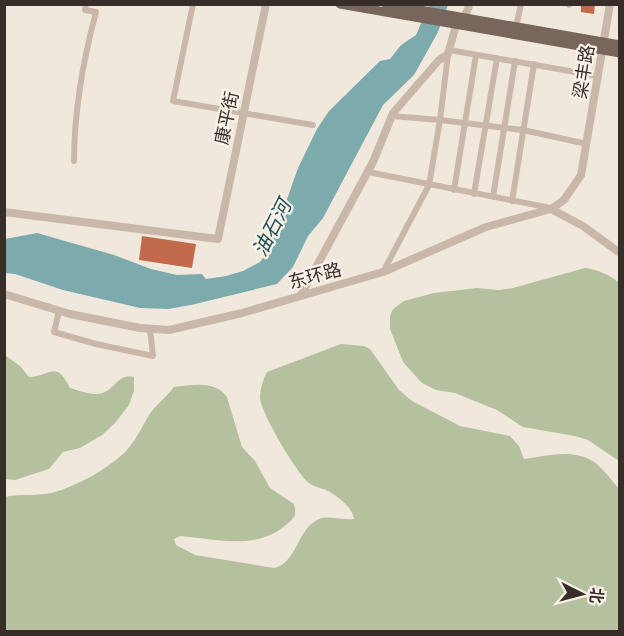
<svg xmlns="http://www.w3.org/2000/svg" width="624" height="636" viewBox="0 0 624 636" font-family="Figtree,'Noto Sans SC',sans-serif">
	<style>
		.green { fill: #b4c09e }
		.water { fill: #7dabad }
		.building { fill: #c16a4c }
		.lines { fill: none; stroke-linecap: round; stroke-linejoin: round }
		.minor { stroke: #c9b8aa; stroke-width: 6 }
		.tertiary { stroke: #c9b8aa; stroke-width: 8 }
		.primary { stroke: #78655b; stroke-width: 9 }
		.labels { text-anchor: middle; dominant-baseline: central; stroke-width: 4.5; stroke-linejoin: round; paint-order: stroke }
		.street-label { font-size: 18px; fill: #372d29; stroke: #f9f2e9 }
		.water-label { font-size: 20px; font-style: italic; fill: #205256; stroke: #f9f2e9 }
	</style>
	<rect width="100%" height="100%" fill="#f1e8dd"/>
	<path class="green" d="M585 268C598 270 609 274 619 283V461L588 440 575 436 523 427 497 410 455 393 436 390 422 383 403 362 390 329V316L393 309 404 301 434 293 477 288 499 290 513 288Z
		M341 344 364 346 370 349 399 390 412 401 460 426 510 436 519 446 524 459C546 456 574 448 594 462 603 468 612 481 619 489V631H5V497C21 493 38 497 55 492 79 485 105 470 123 454 135 443 141 428 149 415 156 405 166 397 174 387 192 385 215 380 227 397L242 447 255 461 270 488 294 504C297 514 295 518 287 524 257 551 217 539 180 536L174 539 176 545 195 555 274 568C297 563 297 530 317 520 327 514 343 521 354 519 353 509 340 498 330 492 324 488 315 488 309 483 297 474 261 413 260 398 260 390 263 379 267 372Z
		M5 355 20 366 29 377C51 376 56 359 70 388 80 391 94 397 105 392 117 386 118 374 134 377V391L129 405 115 423 102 435 80 448 63 452 49 469 15 480 5 479Z"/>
	<path class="water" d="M429 5H448L438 32 414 75 383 105 323 218 308 236 293 267 277 284 191 305 168 309 140 308 63 290 15 274 5 273V239L37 233 114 255 151 269 177 275 202 274 206 279 226 276 243 271 260 262 269 250 298 168 317 129 329 111 380 61 390 59 401 45 416 35Z"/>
	<path class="building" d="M581 4H595L594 14 581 12Z
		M142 236 196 244 192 268 139 260Z"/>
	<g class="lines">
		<path class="minor" d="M193 4 173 101 313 125
			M569 5V4
			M516 27 521 4
			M449 50 598 76
			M392 116 440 120 448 54
			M74 161C74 110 83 61 96 12L85 10 86 4
			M368 172 551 208
			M454 190 476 55
			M474 194 497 58
			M493 197 515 61
			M512 201 534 64
			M383 272 429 185 440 120 523 130 587 144
			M59 311 54 332 96 344 153 356 150 329"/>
		<path class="tertiary" d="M464 18 470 4
			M551 209 583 226 620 253
			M4 212 218 239 266 4
			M4 294 70 314 140 328 169 330 242 313 383 272 486 227 551 209 564 200 581 175 610 4
			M301 295 373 162 393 113 439 60 448 54 456 25"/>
		<path class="primary" d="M340 4 620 53
			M386 4 620 45"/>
	</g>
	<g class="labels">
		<g class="street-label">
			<text transform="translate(584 72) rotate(-81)">梁丰路</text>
			<text transform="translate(227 118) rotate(-78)">康平街</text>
			<text transform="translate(315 276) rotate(-15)">东环路</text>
		</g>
		<g class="water-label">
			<text transform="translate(272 228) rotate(-63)">油石河</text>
		</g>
	</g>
	<rect width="624" height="636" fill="none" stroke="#372d29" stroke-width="12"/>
	<g transform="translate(582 594) rotate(96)" stroke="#f9f2e9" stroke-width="4.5" paint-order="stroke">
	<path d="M0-4.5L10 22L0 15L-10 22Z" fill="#372d29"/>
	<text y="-9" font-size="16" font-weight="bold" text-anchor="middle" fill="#372d29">北</text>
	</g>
</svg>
